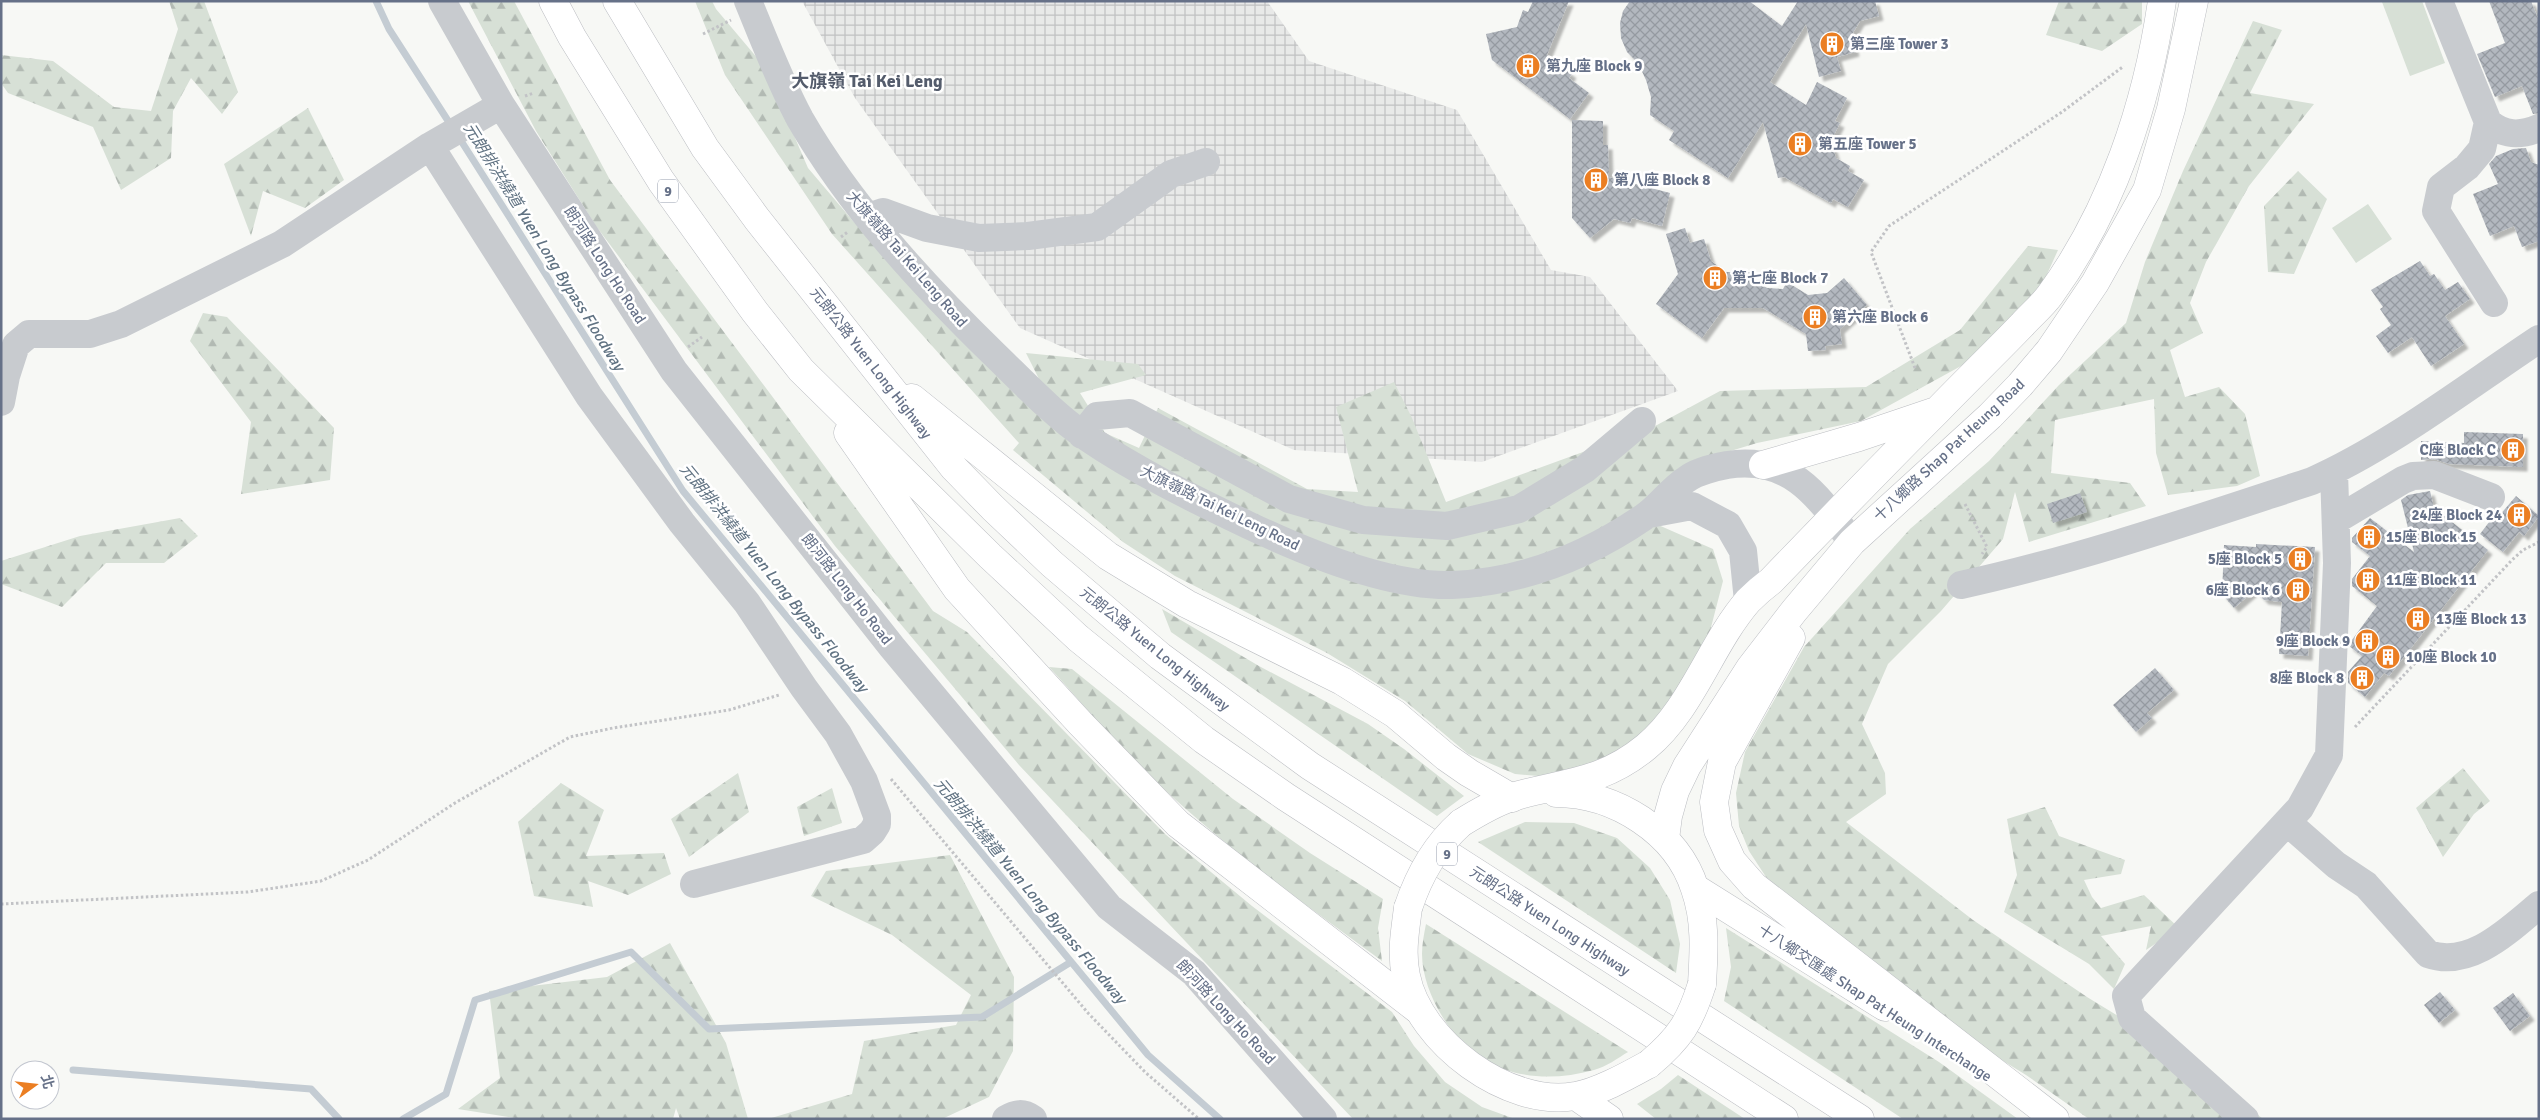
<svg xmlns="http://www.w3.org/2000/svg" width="2540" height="1120" viewBox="0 0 2540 1120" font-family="Signika,'Noto Sans TC',sans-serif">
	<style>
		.industrial { fill: url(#industrial-grid) }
		.forest { fill: url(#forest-firs) }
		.green { fill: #d7e0d6 }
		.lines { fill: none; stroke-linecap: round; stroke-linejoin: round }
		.stream { stroke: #c4ccd3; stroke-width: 7 }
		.building { fill: url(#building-cross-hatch); filter: url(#shadow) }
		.major-casing { stroke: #bbbdc2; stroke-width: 29 }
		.highway-casing { stroke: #babcc1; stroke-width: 29 }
		.path { stroke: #c2c3c6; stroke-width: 3; stroke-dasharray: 2.5 2.5; stroke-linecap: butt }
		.minor { stroke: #c8cbcf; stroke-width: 28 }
		.major { stroke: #fff; stroke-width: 28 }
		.highway { stroke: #fff; stroke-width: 28 }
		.major-bridge-casing { stroke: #bbbdc2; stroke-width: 29; stroke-linecap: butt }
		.major-bridge { stroke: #fff; stroke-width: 28 }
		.labels { text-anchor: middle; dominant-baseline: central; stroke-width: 5; stroke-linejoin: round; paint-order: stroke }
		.shield { fill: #fff; stroke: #949cac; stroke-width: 1 }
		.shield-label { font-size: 14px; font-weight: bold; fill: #667188 }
		.poi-label { font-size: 15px; font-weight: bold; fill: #667188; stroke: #fff; text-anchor: start }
		.street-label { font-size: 15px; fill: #667188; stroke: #fff }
		.water-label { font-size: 16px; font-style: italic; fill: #617383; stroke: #fff }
		.quarter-label { font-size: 18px; font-weight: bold; fill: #545c6c; stroke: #fff }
	</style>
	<defs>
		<pattern id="industrial-grid" width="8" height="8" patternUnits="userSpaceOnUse" patternTransform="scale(1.25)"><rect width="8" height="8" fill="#e8e9e8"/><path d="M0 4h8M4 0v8" fill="none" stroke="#c0c1c2"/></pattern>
		<pattern id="forest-firs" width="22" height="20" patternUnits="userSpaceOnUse" patternTransform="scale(1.25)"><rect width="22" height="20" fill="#d7e0d6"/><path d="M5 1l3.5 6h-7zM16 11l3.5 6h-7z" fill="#b2bab3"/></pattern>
		<pattern id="building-cross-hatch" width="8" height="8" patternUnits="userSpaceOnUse" patternTransform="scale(1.25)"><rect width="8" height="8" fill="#b3b8bf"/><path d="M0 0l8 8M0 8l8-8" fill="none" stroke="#959aa1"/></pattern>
		<filter id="shadow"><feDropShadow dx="4.5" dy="4.5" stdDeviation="1" flood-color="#0004"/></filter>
	</defs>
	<rect width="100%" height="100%" fill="#f7f8f5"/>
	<path class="industrial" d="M802 1H1267L1309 61 1457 110 1551 270 1590 277 1678 391 1482 462 1294 450 1020 328 855 98Z"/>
	<path class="forest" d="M169 1H204L238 92 222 114 191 78 173 111 171 158 121 190 93 127 8 93 1 83V55L53 61 114 107 151 111 178 29Z
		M468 1H514L610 180 933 611 967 632 1165 834 1252 906 1392 1012 1414 1046 1445 1082 1482 1107 1515 1119H1353L1019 765 835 546 596 226 536 131Z
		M695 1H712L716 9 764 66 808 168 853 221 973 348 1040 381 1026 353 1138 364 1146 375 1080 393 1105 433 1139 448 1158 408 1307 489 1358 492 1336 407 1394 382 1412 418 1446 502 1657 425 1720 391 1866 387 1960 330 2028 246 2058 250 2039 292 1981 355 1861 421 1757 443 1691 463 1631 513 1713 549 1723 581 1708 639 1679 692 1649 730 1616 756 1569 774 1538 776 1515 774 1468 754 1405 701 1327 653 1175 576 1123 542 1013 450 1019 443 832 234 725 75Z
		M2059 1H2142V24L2102 51 2046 35Z
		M2253 21 2282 30 2250 93 2314 104 2249 186 2206 262 2190 303 2203 333 2170 350 2185 397 2219 387 2245 414 2260 476 2237 486 2168 495 2156 453 2154 399 2055 420 2051 473 2130 483 2146 506 2029 542 2015 492 2003 539 1941 611 1888 664 1862 724 1885 773 1886 794 1846 822 1973 920 2087 997 2195 1063 2263 1119H2089L2026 1075 1956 1032 1766 877 1749 851 1739 826 1736 793 1745 752 1804 647 1910 529 1989 461 2059 385 2126 323 2145 262 2183 171Z
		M308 108 344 180 305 208 263 191 251 236 224 164Z
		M2298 171 2327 199 2294 274 2268 272 2264 206Z
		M203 313 227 317 334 428 330 480 241 494 251 422 190 341Z
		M180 518 198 536 164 563H106L62 607 1 584V561L80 536Z
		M1162 609 1259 666 1368 724 1404 749 1464 796 1437 816 1171 632Z
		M1049 667 1072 669 1233 799 1310 853 1383 899 1378 928 1382 961C1294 896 1202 831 1126 752 1099 725 1075 695 1049 667Z
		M2463 768 2490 801 2474 814 2443 857 2416 808Z
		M738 773 749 812 689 857 671 819Z
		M561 783 604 810 586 856 664 853 671 874 628 895 588 881 593 907 534 896 518 822Z
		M832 788 842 823 804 836 797 807Z
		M2045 807 2059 836 2125 860 2121 874 2084 880 2092 897 2101 908 2144 895 2179 928 2146 950 2151 926 2101 936 2125 964 2114 989 2089 964 2004 912 2017 875 2007 819Z
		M1525 822 1574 823 1617 838 1650 868 1670 900 1680 944 1676 973 1478 842Z
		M950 855 1014 977 1013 1051 989 1097 942 1119H768L852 1094 864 1041 956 1025 971 995 892 935 811 896 826 871Z
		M1426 924 1628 1052C1618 1058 1606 1067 1594 1070 1533 1087 1475 1072 1442 1016 1431 998 1422 975 1422 954 1422 944 1424 934 1426 924Z
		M1726 928 1939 1062 2018 1119H1903L1724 1001 1731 967Z
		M670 943 726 1043 748 1119H680L676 1108 673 1119H522L458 1109 500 1078 489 991 607 977Z
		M1678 1075 1745 1119H1656L1637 1104 1661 1089Z"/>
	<path class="green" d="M2422 1 2445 63 2410 76 2382 2Z
		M2368 204 2392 239 2356 263 2332 228Z"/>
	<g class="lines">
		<path class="stream" d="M376 1 389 29 452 127
			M458 136 683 491 1148 1055 1220 1119
			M73 1070 311 1089 339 1119
			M403 1119 446 1094 475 1000 631 952 709 1029 982 1017 1071 962"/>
	</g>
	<path class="building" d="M1533 1H1569L1547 55 1572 74 1569 78 1589 93 1570 119 1492 60 1486 34 1517 27 1523 10 1528 12Z
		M1630 1H1749L1782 26 1798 1H1875L1879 16 1860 21 1851 36 1855 52 1837 57 1841 71 1819 77 1806 24 1770 82 1806 105 1817 82 1847 98 1835 121 1840 123 1831 141 1836 158 1850 166 1848 171 1864 180 1848 207 1833 199 1831 203 1784 177 1778 178 1763 122 1728 178 1669 140 1674 131 1650 115 1651 97 1646 80 1638 63 1627 52 1621 38 1620 23 1623 11Z
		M2489 1H2531L2539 21V113L2533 114 2522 86 2495 97 2477 54 2505 43Z
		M1572 120 1603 121V145H1608L1609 177 1670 193 1662 226 1632 218 1630 223 1614 219 1590 238 1572 218Z
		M2526 148 2531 162 2539 165V241L2522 247 2514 226 2490 236 2473 194 2498 184 2489 164 2496 156 2513 149Z
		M1685 228 1690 243 1704 239 1711 261 1726 272H1751V278L1767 288 1783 289 1787 282 1808 295 1827 293 1844 278 1867 305 1840 329 1842 344 1825 346 1826 350 1808 351 1806 334 1763 308H1724L1702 338 1656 304 1678 274 1666 234Z
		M2420 261 2430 276 2434 274 2445 290 2458 282 2470 299 2445 316 2464 344 2431 366 2412 337 2388 353 2376 336 2391 325 2380 309 2383 307 2371 290Z
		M2464 432 2523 434V467L2449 464 2434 459 2421 460V441L2464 443Z
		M2430 491 2434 508 2488 550 2389 676 2384 673 2365 697 2348 683V672L2362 656 2349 646V644L2377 606 2352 586V579L2370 556 2352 542V538L2370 518 2414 552 2401 500 2408 495Z
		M2080 493 2087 512 2053 523 2047 504Z
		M2516 496 2539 516 2524 536 2519 532 2503 552 2480 534 2496 513 2499 516Z
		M2256 544 2315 547 2308 656 2279 654 2282 602 2264 600 2255 590 2234 608 2222 594 2224 545 2256 547Z
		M2155 668 2174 690 2147 713 2152 718 2136 732 2113 705Z
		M2440 992 2455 1010 2439 1023 2424 1005Z
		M2513 993 2530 1016 2510 1031 2493 1008Z"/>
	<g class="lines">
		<defs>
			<path id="major" d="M1763 465 1859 437 1933 412
				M1791 638 1722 762 1714 802 1718 830 1732 861 1754 886 2055 1119
				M1556 793C1615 793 1677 832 1695 889 1706 920 1704 951 1702 984
				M1461 823C1477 813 1494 803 1512 797 1563 782 1601 784 1646 747 1692 709 1710 645 1748 601 1755 594 1763 587 1771 581 1826 524 1881 467 1937 411 1965 382 1994 354 2022 325 2031 315 2042 306 2050 295 2112 210 2147 105 2162 1
				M1665 839 1668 816 1675 791 1687 766 1750 668 1794 611 1852 542 1990 416 2020 385 2049 351 2095 283 2147 190 2171 109 2194 1
				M1695 888 1885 1007
				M1408 908C1405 931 1401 953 1406 976 1419 1042 1508 1108 1575 1096 1597 1093 1629 1075 1649 1064
				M1576 1096 1609 1119"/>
			<path id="highway" d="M553 1 572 37 661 181 755 312 801 370 990 556 1078 638 1204 740 1286 797 1784 1119
				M617 1 705 148 757 219 954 468 993 508 1052 564 1160 656 1310 766 1860 1119
				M912 398 1108 556 1187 604 1342 681 1395 714 1446 757 1469 773 1512 798
				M848 433 957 589 1081 724 1178 824 1417 1009"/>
		</defs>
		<use href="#major" class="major-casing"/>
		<use href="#highway" class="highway-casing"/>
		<path class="path" d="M703 34 731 20
			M525 96 534 93
			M841 237 849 231
			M688 347 702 337
			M1915 368 1871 252 1889 226 2062 112 2124 66
			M1965 504 1987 547 1982 554
			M2355 727 2512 560 2523 550 2539 542
			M891 779 1088 1013 1145 1072 1199 1119
			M1 904 248 892 321 881 368 860 455 803 570 737 613 728 729 710 779 695"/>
		<path class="minor" d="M442 1 501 105 674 371 892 647 1109 907 1194 973 1323 1119
			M748 1C764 40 780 82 800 119 850 206 923 285 995 355 1021 380 1055 416 1085 436 1136 471 1192 498 1248 525 1305 552 1388 587 1452 585 1522 582 1587 556 1644 517 1660 506 1671 489 1687 479 1696 472 1716 467 1727 465 1791 455 1818 496 1852 542
			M2439 1 2488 122 2482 149 2467 167 2441 187 2436 211 2494 303
			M2488 122C2504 136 2520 136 2539 128
			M430 146 589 396 682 523 747 603 804 688 838 734 864 781 877 816V824L872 832 863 840 694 884
			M868 217 883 212 927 228 979 238 1028 236 1097 227 1171 174 1206 162
			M1 402 6 376 16 345 29 334H90L121 324 282 244 430 146 501 105
			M1082 435 1097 416 1130 413 1289 499 1363 520 1447 526 1519 509 1585 469 1642 421
			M1649 514 1692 506 1728 525 1743 551 1748 601
			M2336 520 2403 480 2413 476 2434 475 2491 497
			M1961 585C2080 559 2196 519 2312 481 2389 447 2468 386 2539 339
			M2287 822 2336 865 2366 885 2428 954C2470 969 2509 930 2539 905
			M1006 1119C1016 1113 1023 1112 1033 1119
			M2245 1119 2132 1018 2126 996 2300 808 2329 755 2337 563 2334 472"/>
		<use href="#major" class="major"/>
		<use href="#highway" class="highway"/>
		<defs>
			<path id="major-bridge" d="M1408 908C1419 875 1435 846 1461 823
				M1649 1064C1680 1038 1690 1022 1702 984"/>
		</defs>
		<use href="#major-bridge" class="major-bridge-casing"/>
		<use href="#major-bridge" class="major-bridge"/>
	</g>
	<defs>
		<symbol id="building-disc" viewBox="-11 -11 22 22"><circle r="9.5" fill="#eb7e22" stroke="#fff"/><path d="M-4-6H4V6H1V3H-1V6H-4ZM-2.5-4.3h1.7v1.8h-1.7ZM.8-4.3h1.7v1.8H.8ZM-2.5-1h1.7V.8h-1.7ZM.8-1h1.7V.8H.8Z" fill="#fff"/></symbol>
	</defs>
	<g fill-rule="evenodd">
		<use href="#building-disc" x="1818" y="30" width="28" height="28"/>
		<use href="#building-disc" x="1514" y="52" width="28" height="28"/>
		<use href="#building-disc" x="1786" y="130" width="28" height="28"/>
		<use href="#building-disc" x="1582" y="166" width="28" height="28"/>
		<use href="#building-disc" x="1701" y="264" width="28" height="28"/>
		<use href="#building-disc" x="1801" y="303" width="28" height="28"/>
		<use href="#building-disc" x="2499" y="436" width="28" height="28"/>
		<use href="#building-disc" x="2505" y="501" width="28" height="28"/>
		<use href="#building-disc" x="2355" y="523" width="28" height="28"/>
		<use href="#building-disc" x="2286" y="545" width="28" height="28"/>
		<use href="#building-disc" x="2354" y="566" width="28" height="28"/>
		<use href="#building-disc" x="2284" y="576" width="28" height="28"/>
		<use href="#building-disc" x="2404" y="605" width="28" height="28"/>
		<use href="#building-disc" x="2353" y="627" width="28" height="28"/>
		<use href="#building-disc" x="2374" y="643" width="28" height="28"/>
		<use href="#building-disc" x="2348" y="664" width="28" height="28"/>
	</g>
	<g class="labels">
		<g class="shield">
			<rect x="658" y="179.5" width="20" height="23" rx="4"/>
			<rect x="1437" y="842.5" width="20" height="23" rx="4"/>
		</g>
		<g class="shield-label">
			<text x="668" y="191">9</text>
			<text x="1447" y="854">9</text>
		</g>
		<g class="poi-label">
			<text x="1850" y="44">第三座 Tower 3</text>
			<text x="1546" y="66">第九座 Block 9</text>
			<text x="1818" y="144">第五座 Tower 5</text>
			<text x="1614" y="180">第八座 Block 8</text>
			<text x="1732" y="278">第七座 Block 7</text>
			<text x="1832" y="317">第六座 Block 6</text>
			<text x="2496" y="450" text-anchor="end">C座 Block C</text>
			<text x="2502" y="515" text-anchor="end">24座 Block 24</text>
			<text x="2386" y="537">15座 Block 15</text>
			<text x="2282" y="559" text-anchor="end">5座 Block 5</text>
			<text x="2386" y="580">11座 Block 11</text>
			<text x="2280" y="590" text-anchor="end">6座 Block 6</text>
			<text x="2436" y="619">13座 Block 13</text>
			<text x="2350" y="641" text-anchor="end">9座 Block 9</text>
			<text x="2406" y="657">10座 Block 10</text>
			<text x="2344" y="678" text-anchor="end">8座 Block 8</text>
		</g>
		<g class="street-label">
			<text transform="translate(907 259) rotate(49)">大旗嶺路 Tai Kei Leng Road</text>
			<text transform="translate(605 265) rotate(57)">朗河路 Long Ho Road</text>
			<text transform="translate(871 363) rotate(52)">元朗公路 Yuen Long Highway</text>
			<text transform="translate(1949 450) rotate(-43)">十八鄉路 Shap Pat Heung Road</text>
			<text transform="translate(1220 508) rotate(26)">大旗嶺路 Tai Kei Leng Road</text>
			<text transform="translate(847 589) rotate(52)">朗河路 Long Ho Road</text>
			<text transform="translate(1155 649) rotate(39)">元朗公路 Yuen Long Highway</text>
			<text transform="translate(1550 921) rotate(33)">元朗公路 Yuen Long Highway</text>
			<text transform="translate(1875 1003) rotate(33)">十八鄉交匯處 Shap Pat Heung Interchange</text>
			<text transform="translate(1226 1012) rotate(47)">朗河路 Long Ho Road</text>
		</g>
		<g class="water-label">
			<text transform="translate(544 247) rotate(58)">元朗排洪繞道 Yuen Long Bypass Floodway</text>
			<text transform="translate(774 578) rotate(51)">元朗排洪繞道 Yuen Long Bypass Floodway</text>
			<text transform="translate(1030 891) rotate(50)">元朗排洪繞道 Yuen Long Bypass Floodway</text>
		</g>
		<g class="quarter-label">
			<text x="867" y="81">大旗嶺 Tai Kei Leng</text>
		</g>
	</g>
	<rect width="2540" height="1120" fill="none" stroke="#667188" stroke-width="5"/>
	<g transform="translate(35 1085) rotate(75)"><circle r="24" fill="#ffffff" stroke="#c2c6cf"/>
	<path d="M0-4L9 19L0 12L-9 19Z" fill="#eb7e22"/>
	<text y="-8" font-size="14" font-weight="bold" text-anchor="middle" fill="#667188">北</text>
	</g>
</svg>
